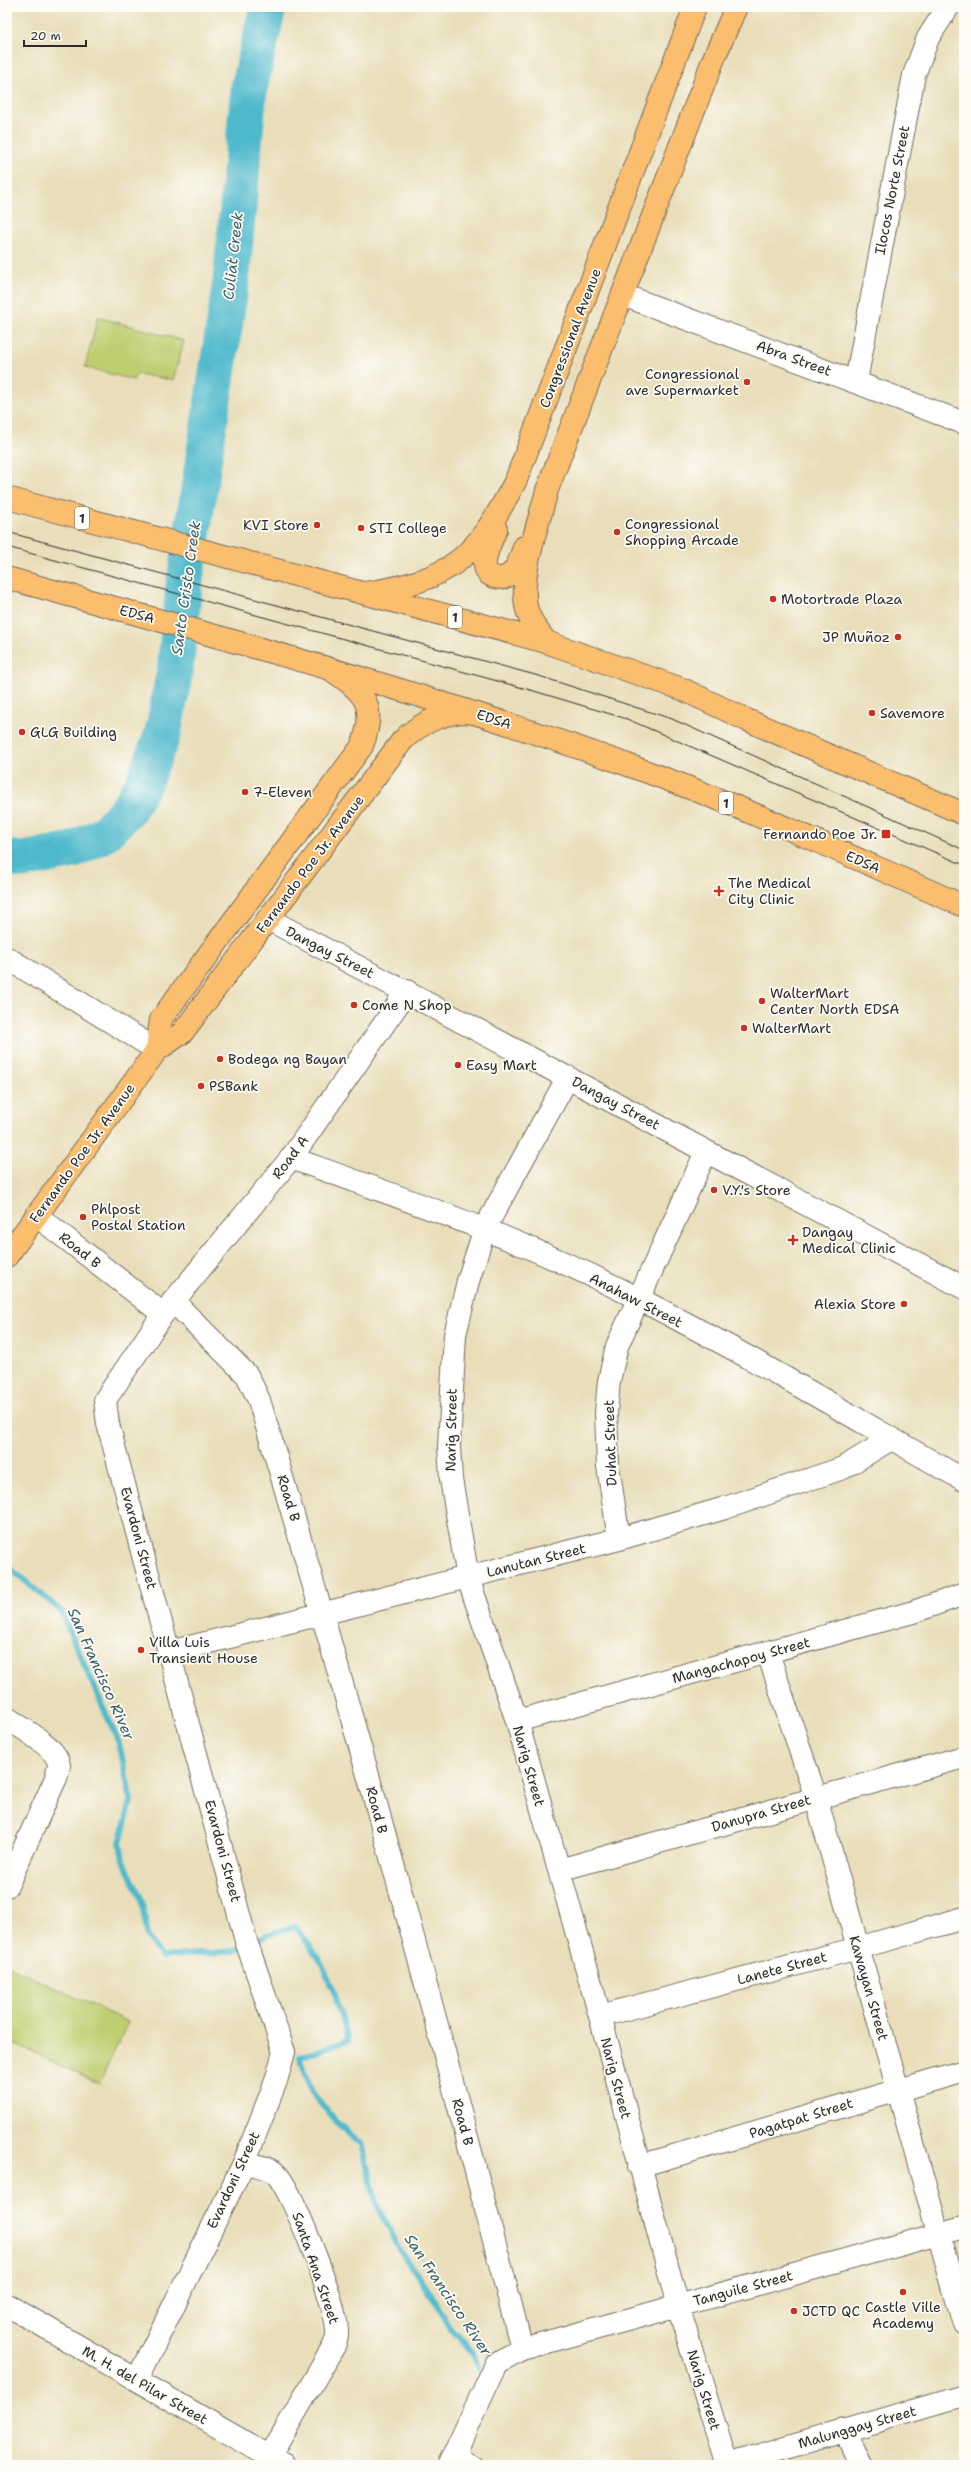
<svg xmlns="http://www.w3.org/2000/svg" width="971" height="2472" viewBox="0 0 971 2472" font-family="'Shantell Sans',sans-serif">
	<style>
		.green { fill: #becf71; stroke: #747d4e }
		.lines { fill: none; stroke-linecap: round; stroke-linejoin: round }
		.stream { stroke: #4fb9cc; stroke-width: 6 }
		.river { stroke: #4fb9cc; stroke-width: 37 }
		.minor-casing { stroke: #6e6a5d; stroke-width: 24 }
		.major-casing { stroke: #6e6a5d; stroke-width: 24 }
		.highway-casing { stroke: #6e6a5d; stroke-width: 24 }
		.minor { stroke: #fff; stroke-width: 22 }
		.major { stroke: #fbbd6e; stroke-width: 22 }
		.highway { stroke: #fbbd6e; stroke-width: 22 }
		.tram { stroke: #2b2b2b; stroke-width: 1 }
		.poi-dot { fill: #c8321e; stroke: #fdfcf7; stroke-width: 1.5 }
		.labels { text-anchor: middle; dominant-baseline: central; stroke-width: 3.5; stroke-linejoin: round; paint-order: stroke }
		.shield { fill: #fdfcf7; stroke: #6a6a68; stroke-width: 1 }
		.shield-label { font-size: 13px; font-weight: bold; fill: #2b2b2b }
		.street-label { font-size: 14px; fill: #2b2b2b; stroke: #fdfcf7 }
		.poi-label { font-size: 14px; fill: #2b2b2b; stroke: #fdfcf7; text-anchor: start }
		.water-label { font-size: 15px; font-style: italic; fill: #385d63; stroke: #fdfcf7 }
	</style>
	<rect width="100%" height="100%" fill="#fdfcf7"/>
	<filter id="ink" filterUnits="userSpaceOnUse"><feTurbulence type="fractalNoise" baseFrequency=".025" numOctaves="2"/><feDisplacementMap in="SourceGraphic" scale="8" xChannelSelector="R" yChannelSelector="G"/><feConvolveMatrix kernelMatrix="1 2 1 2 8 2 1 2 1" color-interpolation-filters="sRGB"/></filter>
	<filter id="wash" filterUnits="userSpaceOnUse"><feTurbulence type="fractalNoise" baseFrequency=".012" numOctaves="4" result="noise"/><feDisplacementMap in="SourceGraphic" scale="16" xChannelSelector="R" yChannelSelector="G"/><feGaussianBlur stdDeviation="0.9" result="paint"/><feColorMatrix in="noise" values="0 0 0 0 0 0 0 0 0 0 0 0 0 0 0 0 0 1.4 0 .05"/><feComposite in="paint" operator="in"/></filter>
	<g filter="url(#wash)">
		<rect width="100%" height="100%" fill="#e9deb9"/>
		<path class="green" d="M98 317 184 341 173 380 137 374 133 380 85 367Z
			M7 1965 128 2022 99 2084 7 2040Z"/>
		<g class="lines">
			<path class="stream" d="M7 1566 60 1610 119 1743 131 1801 120 1843 123 1860 141 1898 148 1937 162 1957 234 1951 269 1934 295 1926 320 1960 335 1994 348 2040 300 2057 312 2092 336 2122 362 2144 376 2203 402 2254 425 2285 450 2327 473 2353 478 2367 483 2372"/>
			<path class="river" d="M7 858 23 860 73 850 103 835 127 811 143 784 163 733 175 670 184 587 231 282 249 88 268 7"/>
		</g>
	</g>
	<g filter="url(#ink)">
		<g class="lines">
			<defs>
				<path id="minor" d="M623 295 964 423
					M856 381 914 75 928 38 948 7
					M268 919 964 1288
					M7 958 157 1050
					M568 1077 485 1228 468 1281 455 1335 449 1446 451 1479 468 1578 517 1721 600 2016 678 2306 727 2465 964 2396
					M291 1158C408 1200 527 1241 639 1299 749 1355 856 1419 964 1480
					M36 1215 163 1314
					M173 1301 247 1375 259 1400C353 1714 441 2031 522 2349
					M619 1539 608 1466 606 1413 609 1381 617 1346 706 1152
					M170 1652 619 1539 725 1508 843 1468 891 1439
					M768 1653 816 1798 964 2325
					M7 1718C20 1727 59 1748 59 1766 58 1770 57 1774 56 1778L7 1886
					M517 1721 913 1612 964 1594
					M559 1870 964 1757
					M600 2016 858 1948 964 1918
					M244 2163C254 2165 270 2167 277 2175 294 2194 339 2310 337 2334 337 2338 335 2342 334 2346L270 2456
					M639 2166 964 2071
					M7 2305 284 2465
					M137 2380 244 2163 276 2081 284 2052 246 1941 108 1424 105 1400 163 1314 291 1158 407 991
					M844 2430 860 2465
					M454 2455 471 2465
					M449 2465 496 2364 522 2349 964 2227"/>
				<path id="major" d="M496 529C490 545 471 578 503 578 517 573 520 559 524 547
					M364 593C453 580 475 558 516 480L695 7
					M546 642C539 632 530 622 527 610 518 576 539 524 547 490L714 58 736 7
					M157 1050 161 1019 362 746C377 706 366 693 333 671
					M7 1256 157 1050 182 1033 402 741C419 723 449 709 474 713"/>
				<path id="highway" d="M7 498 546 642 682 689 747 720 964 814
					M7 578C223 638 440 696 650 773 757 812 860 861 964 906"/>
			</defs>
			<use href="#minor" class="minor-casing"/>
			<use href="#major" class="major-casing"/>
			<use href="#highway" class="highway-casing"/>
			<use href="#minor" class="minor"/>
			<use href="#major" class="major"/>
			<use href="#highway" class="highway"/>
			<path class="tram" d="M7 532 539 676 672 719 964 850
				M7 547 534 691 627 719 964 865"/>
		</g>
	</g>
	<g class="poi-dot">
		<circle cx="747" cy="382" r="4"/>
		<circle cx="317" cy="525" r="4"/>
		<circle cx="361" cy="528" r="4"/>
		<circle cx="617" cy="532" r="4"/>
		<circle cx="773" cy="599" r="4"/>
		<circle cx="898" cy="637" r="4"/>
		<circle cx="872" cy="713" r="4"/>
		<circle cx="22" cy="732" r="4"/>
		<circle cx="245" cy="792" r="4"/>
		<rect x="881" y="829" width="10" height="10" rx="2"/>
		<path d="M717 885h4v4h4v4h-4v4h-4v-4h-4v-4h4z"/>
		<circle cx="762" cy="1001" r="4"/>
		<circle cx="354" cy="1005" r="4"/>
		<circle cx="744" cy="1028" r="4"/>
		<circle cx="220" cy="1059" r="4"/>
		<circle cx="458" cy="1065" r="4"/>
		<circle cx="201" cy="1086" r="4"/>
		<circle cx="714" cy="1190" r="4"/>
		<circle cx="83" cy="1217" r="4"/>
		<path d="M791 1234h4v4h4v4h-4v4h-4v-4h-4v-4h4z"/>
		<circle cx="904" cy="1304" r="4"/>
		<circle cx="141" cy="1650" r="4"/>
		<circle cx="903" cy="2292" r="4"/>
		<circle cx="794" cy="2311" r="4"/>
	</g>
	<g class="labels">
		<g class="shield">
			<rect x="75" y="507" width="14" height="22" rx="3"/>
			<rect x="448" y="606" width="14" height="22" rx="3"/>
			<rect x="719" y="792" width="14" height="22" rx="3"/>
		</g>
		<g class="shield-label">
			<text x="82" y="518">1</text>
			<text x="455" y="617">1</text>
			<text x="726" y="803">1</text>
		</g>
		<g class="street-label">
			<text transform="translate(892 190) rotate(-79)">Ilocos Norte Street</text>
			<text transform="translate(570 338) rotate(-69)">Congressional Avenue</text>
			<text transform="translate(794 358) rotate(20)">Abra Street</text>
			<text transform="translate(137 614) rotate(15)">EDSA</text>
			<text transform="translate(494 719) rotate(18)">EDSA</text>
			<text transform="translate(863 862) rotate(24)">EDSA</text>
			<text transform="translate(310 864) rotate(-53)">Fernando Poe Jr. Avenue</text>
			<text transform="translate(330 952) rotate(27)">Dangay Street</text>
			<text transform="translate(616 1103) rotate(28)">Dangay Street</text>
			<text transform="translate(82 1153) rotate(-54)">Fernando Poe Jr. Avenue</text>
			<text transform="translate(290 1157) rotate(-53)">Road A</text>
			<text transform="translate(80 1250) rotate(38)">Road B</text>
			<text transform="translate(636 1300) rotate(27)">Anahaw Street</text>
			<text transform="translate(451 1430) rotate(-89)">Narig Street</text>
			<text transform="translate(610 1443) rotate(-92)">Duhat Street</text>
			<text transform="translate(289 1498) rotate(73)">Road B</text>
			<text transform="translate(139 1538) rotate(75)">Evardoni Street</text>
			<text transform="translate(536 1560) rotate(-14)">Lanutan Street</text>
			<text transform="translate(741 1660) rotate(-15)">Mangachapoy Street</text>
			<text transform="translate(529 1766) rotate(74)">Narig Street</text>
			<text transform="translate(377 1810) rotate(75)">Road B</text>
			<text transform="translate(761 1813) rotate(-16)">Danupra Street</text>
			<text transform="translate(223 1851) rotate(75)">Evardoni Street</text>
			<text transform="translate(782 1968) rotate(-15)">Lanete Street</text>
			<text transform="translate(869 1988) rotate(74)">Kawayan Street</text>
			<text transform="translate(616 2078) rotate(75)">Narig Street</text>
			<text transform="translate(801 2118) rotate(-17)">Pagatpat Street</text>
			<text transform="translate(463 2122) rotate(75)">Road B</text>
			<text transform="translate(233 2180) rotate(-65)">Evardoni Street</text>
			<text transform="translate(316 2268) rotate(71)">Santa Ana Street</text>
			<text transform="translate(743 2288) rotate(-15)">Tanguile Street</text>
			<text transform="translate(145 2385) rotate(30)">M. H. del Pilar Street</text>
			<text transform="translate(704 2390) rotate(73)">Narig Street</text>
			<text transform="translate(857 2427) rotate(-16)">Malunggay Street</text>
		</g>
		<g class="poi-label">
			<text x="739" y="374" text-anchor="end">Congressional<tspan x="739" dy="16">ave Supermarket</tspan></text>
			<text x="625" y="524">Congressional<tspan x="625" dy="16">Shopping Arcade</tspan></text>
			<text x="309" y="525" text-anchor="end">KVI Store</text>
			<text x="369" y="528">STI College</text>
			<text x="781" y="599">Motortrade Plaza</text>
			<text x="890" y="637" text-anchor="end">JP Muñoz</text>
			<text x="880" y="713">Savemore</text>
			<text x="30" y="732">GLG Building</text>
			<text x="253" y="792">7-Eleven</text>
			<text x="877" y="834" text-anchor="end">Fernando Poe Jr.</text>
			<text x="728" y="883">The Medical<tspan x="728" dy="16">City Clinic</tspan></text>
			<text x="770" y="993">WalterMart<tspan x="770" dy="16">Center North EDSA</tspan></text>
			<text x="362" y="1005">Come N Shop</text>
			<text x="752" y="1028">WalterMart</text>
			<text x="228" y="1059">Bodega ng Bayan</text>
			<text x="466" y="1065">Easy Mart</text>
			<text x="209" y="1086">PSBank</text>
			<text x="722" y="1190">V.Y.'s Store</text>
			<text x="91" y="1209">Phlpost<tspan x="91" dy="16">Postal Station</tspan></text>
			<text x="802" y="1232">Dangay<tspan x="802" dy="16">Medical Clinic</tspan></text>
			<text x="896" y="1304" text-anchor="end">Alexia Store</text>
			<text x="149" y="1642">Villa Luis<tspan x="149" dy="16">Transient House</tspan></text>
			<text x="903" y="2307" text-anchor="middle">Castle Ville<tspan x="903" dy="16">Academy</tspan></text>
			<text x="802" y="2311">JCTD QC</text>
		</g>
		<g class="water-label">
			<text transform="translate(233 256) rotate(-84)">Culiat Creek</text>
			<text transform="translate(186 588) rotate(-82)">Santo Cristo Creek</text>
			<text transform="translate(101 1674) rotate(66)">San Francisco River</text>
			<text transform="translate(448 2295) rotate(56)">San Francisco River</text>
		</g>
	</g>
	<rect width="971" height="2472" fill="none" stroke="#fdfcf7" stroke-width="24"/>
	<path d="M24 40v6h62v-6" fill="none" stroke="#2b2b2b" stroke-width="2"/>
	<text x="30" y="40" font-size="12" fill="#2b2b2b" stroke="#fdfcf7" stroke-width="3" paint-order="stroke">20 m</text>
</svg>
